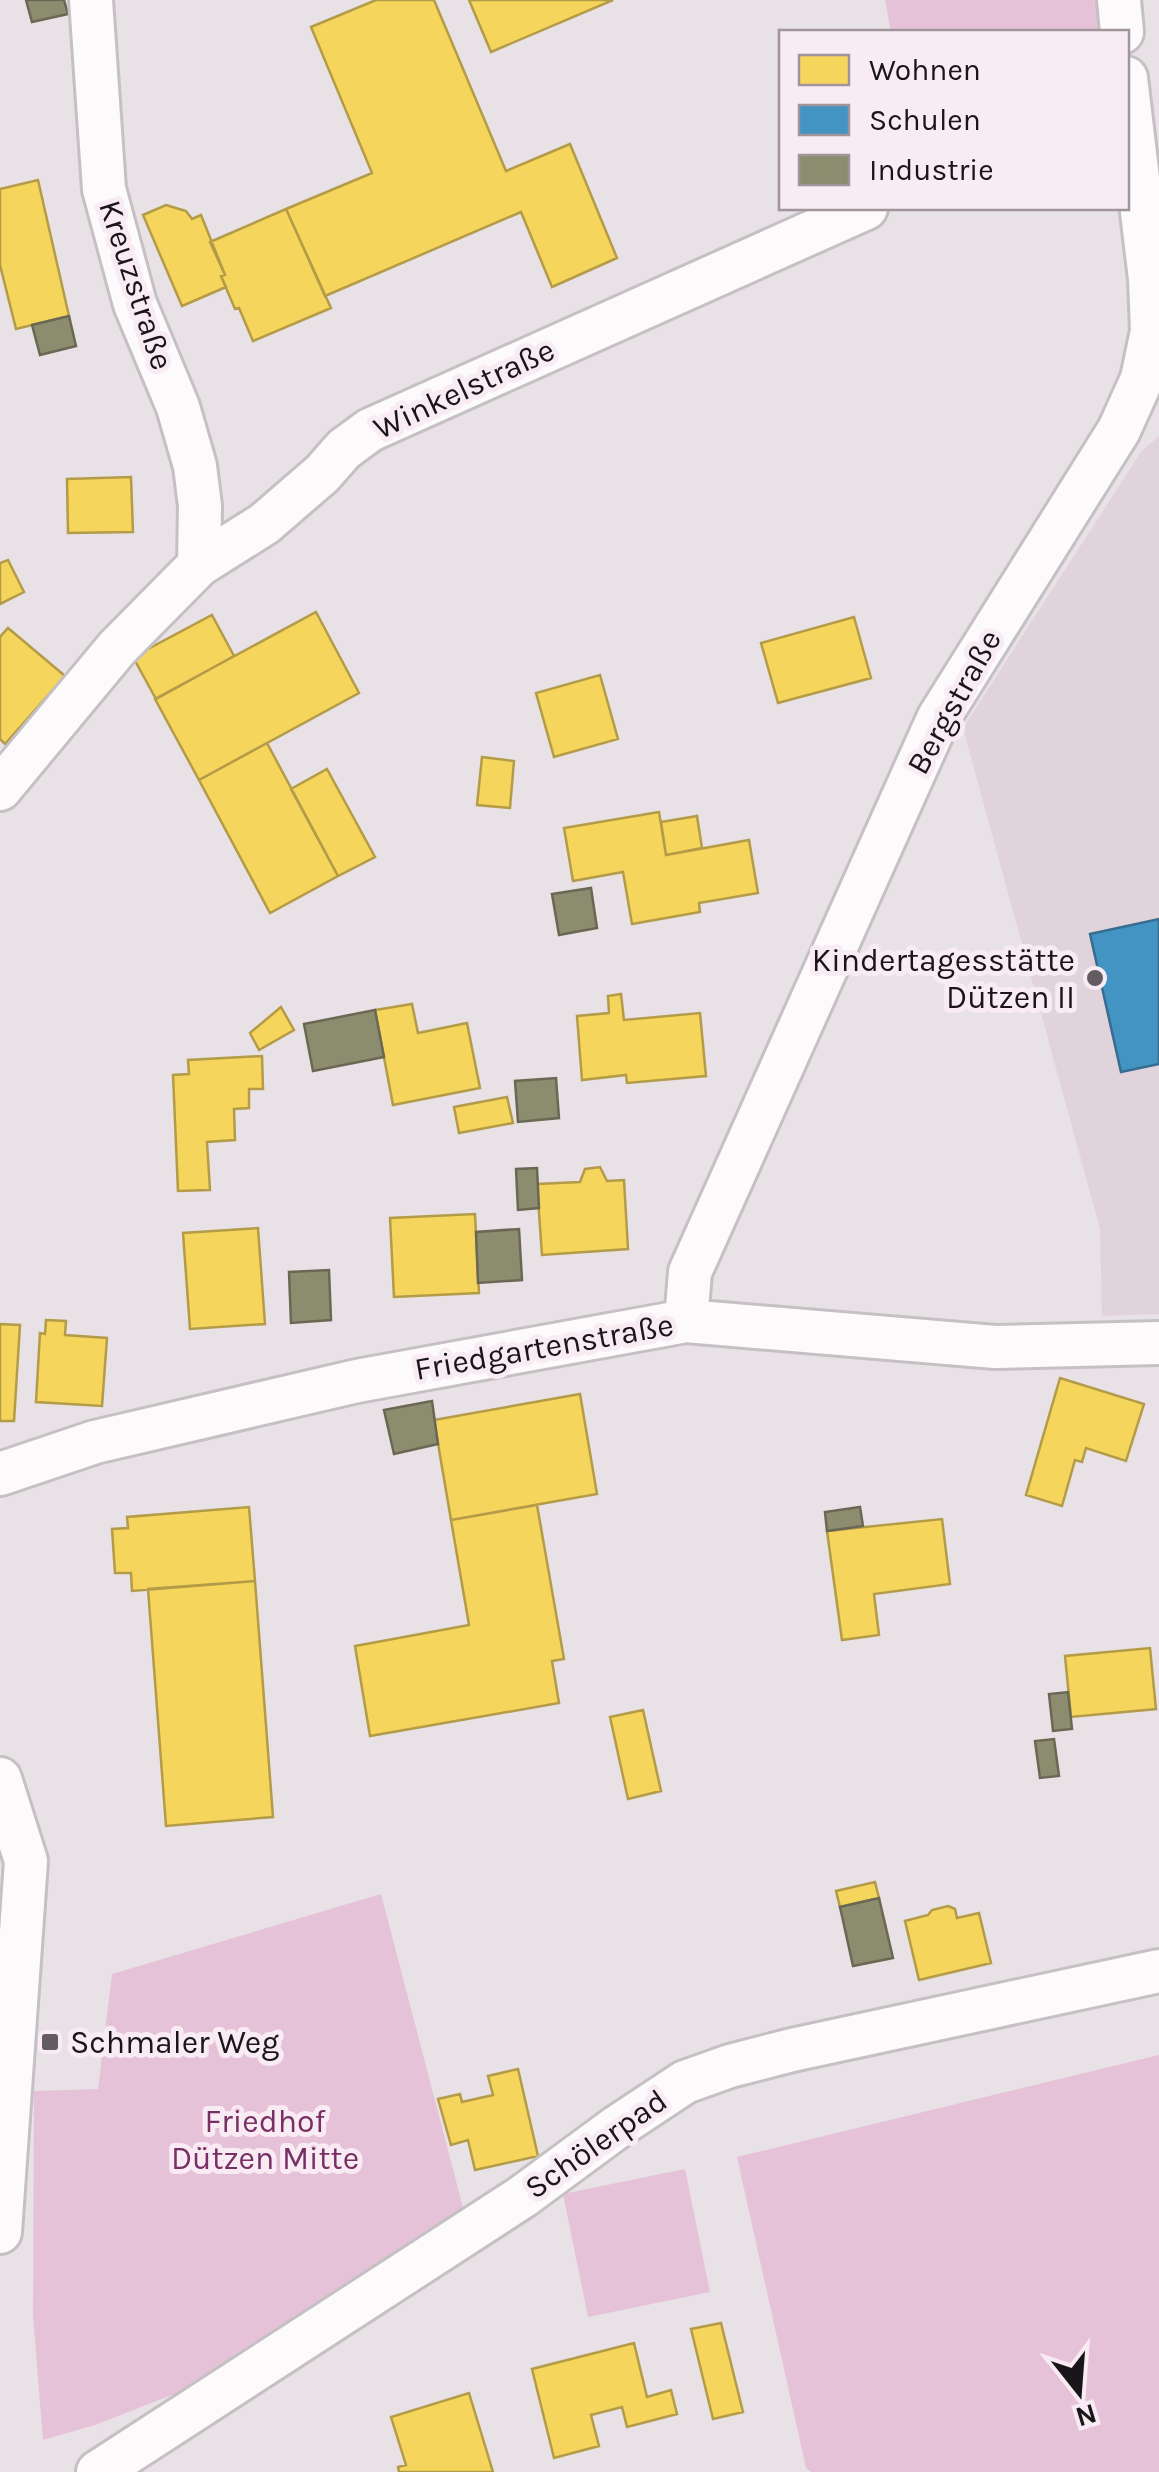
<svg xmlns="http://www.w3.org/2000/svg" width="1159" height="2472" viewBox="0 0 1159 2472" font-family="Karla,sans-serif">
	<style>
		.built { fill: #e1d3dc }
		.green { fill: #e6c2d9 }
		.homes { fill: #f6d55c; stroke: #b49b48; stroke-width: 2.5 }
		.schools { fill: #4393c3; stroke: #376d90; stroke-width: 2.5 }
		.industry { fill: #8c8c6e; stroke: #6a6854; stroke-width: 2.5 }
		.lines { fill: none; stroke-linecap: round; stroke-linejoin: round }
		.minor-casing { stroke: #c5c0c3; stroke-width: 48 }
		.minor { stroke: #fcfafb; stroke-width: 42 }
		.poi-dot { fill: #625c60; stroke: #f9ebf3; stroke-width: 4 }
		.labels { text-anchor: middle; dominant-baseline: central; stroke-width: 10; stroke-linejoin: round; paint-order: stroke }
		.street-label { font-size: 32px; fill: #1a1518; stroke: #f9ebf3 }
		.poi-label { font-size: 32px; fill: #1a1518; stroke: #f9ebf3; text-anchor: end }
		.park-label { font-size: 32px; fill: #782f63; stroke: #f9ebf3 }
	</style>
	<rect width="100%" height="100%" fill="#e8e1e5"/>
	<path class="built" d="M1159 436V1314L1102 1316 1100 1229 963 728 1141 452Z"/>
	<path class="green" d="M885 0H1102L1105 32H891Z
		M381 1894 467 2223 205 2382 95 2425 43 2440 33 2316 34 2091 98 2089 112 1974Z
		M1159 2055V2472H811L806 2468 737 2157Z
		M685 2169 710 2292 588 2317 563 2194Z"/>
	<path class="homes" d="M376 0H434L506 171 570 144 617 258 552 287 521 212 325 296 286 209 372 173 311 27Z
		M469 0H613L491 52Z
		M38 180 69 316 16 329 0 265V189Z
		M166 205 186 211 192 219 201 215 225 275 221 276 226 287 182 306 143 215Z
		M286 209 331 308 253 341 239 308 235 309 221 276 225 275 210 242Z
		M131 477 133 532 68 533 67 479Z
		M8 560 24 592 0 604V563Z
		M316 612 359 693 199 780 155 699Z
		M212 615 234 656 156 699 133 657Z
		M854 617 871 678 778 703 761 643Z
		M8 628 65 676 5 744 0 739V637Z
		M600 675 618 739 554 757 536 693Z
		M267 743 338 876 270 913 199 780Z
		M482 757 514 761 510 808 477 805Z
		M327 769 375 857 338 876 291 789Z
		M659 812 666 855 749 840 758 893 699 903 700 912 632 924 623 872 573 881 564 828Z
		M697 816 702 848 666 855 661 822Z
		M621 994 624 1020 700 1013 706 1076 627 1083 626 1075 582 1080 577 1016 609 1013 608 996Z
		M412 1004 418 1033 467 1023 480 1088 393 1105 375 1010Z
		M281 1007 294 1030 259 1050 250 1033Z
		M262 1056 263 1089H249V1108L234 1109 235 1140 207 1142 210 1190 178 1191 173 1075 189 1074 188 1060Z
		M507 1097 513 1123 459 1133 454 1107Z
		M600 1167 607 1181 624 1180 628 1249 542 1255 537 1184 580 1182 585 1169Z
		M475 1214 479 1293 394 1297 390 1218Z
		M258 1228 265 1324 190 1329 183 1233Z
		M46 1320 66 1321 65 1335 107 1338 102 1406 36 1402 40 1333 45 1334Z
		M0 1324 20 1325 14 1421H0Z
		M1060 1378 1144 1404 1126 1461 1086 1448 1082 1462 1075 1460 1062 1506 1026 1495Z
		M580 1394 597 1494 451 1520 434 1420Z
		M537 1505 564 1659 552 1661 559 1703 370 1736 355 1646 469 1625 451 1520Z
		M249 1507 255 1581 132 1591 131 1573H115L112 1529 128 1528 127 1517Z
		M942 1519 950 1584 874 1594 879 1635 842 1640 827 1531Z
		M255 1581 273 1817 166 1826 148 1589Z
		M1150 1648 1156 1709 1071 1717 1065 1656Z
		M643 1710 661 1791 628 1799 610 1717Z
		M875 1882 879 1898 840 1907 836 1891Z
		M948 1906 955 1909 957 1918 979 1913 991 1963 919 1980 905 1921 928 1915 932 1910Z
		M518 2069 538 2156 475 2170 468 2140 451 2145 438 2099 460 2094 462 2102 493 2095 488 2076Z
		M721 2323 743 2412 713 2419 691 2329Z
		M634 2343 647 2397 671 2390 677 2414 627 2427 622 2407 591 2415 599 2446 554 2458 532 2369Z
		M469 2393 493 2472H399L398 2467 406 2465 391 2417Z"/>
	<path class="schools" d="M1159 919V1064L1121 1072 1090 934Z"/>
	<path class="industry" d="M26 0H64L68 14 32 22Z
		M69 316 76 346 40 355 32 325Z
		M591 888 597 928 559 935 552 894Z
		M375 1010 384 1057 313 1071 304 1024Z
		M556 1078 559 1118 518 1122 515 1081Z
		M537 1168 539 1208 518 1210 516 1169Z
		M519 1229 522 1280 478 1283 476 1232Z
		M329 1270 331 1320 291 1323 289 1272Z
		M432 1401 438 1444 394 1454 384 1410Z
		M860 1507 863 1526 827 1531 825 1512Z
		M1068 1692 1072 1729 1053 1731 1049 1694Z
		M1054 1739 1059 1776 1040 1778 1035 1741Z
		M879 1898 893 1958 853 1966 840 1907Z"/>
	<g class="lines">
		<defs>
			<path id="minor" d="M91 0 104 189 135 304 178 407 195 466 200 506 199 565
				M1119 0 1122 32
				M0 789 117 648 199 565 264 524 322 474 344 449 370 430 866 208
				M686 1321 690 1272 938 719 1119 430 1142 379 1152 331 1150 279 1126 78
				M0 1474 95 1442 357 1381 686 1321 995 1347 1159 1343
				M0 1779 26 1861 0 2232
				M98 2472 522 2197 617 2127 685 2082 730 2066 792 2050 1159 1971"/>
		</defs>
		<use href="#minor" class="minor-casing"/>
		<use href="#minor" class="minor"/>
	</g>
	<g class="poi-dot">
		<circle cx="1095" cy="978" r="10"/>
		<rect x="40" y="2032" width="20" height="20" rx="5"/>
	</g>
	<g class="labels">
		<g class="street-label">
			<text transform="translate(136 285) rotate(72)">Kreuzstraße</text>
			<text transform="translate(464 389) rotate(-25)">Winkelstraße</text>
			<text transform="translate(954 702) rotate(-61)">Bergstraße</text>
			<text transform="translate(544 1347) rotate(-10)">Friedgartenstraße</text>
			<text transform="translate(596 2144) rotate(-35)">Schölerpad</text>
		</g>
		<g class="poi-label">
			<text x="1075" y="960">Kindertagesstätte<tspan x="1075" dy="37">Dützen II</tspan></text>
			<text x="70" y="2042" text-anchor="start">Schmaler Weg</text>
		</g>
		<g class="park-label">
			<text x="265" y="2121">Friedhof<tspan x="265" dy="37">Dützen Mitte</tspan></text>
		</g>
	</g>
	<rect x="779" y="30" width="350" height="180" fill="#f9ebf3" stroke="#a0959b" stroke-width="2.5"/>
	<rect x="799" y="55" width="50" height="30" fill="#f6d55c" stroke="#a0959b" stroke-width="2.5"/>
	<text x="869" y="80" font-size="30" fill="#1a1518">Wohnen</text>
	<rect x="799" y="105" width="50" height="30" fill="#4393c3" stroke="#a0959b" stroke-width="2.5"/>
	<text x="869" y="130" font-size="30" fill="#1a1518">Schulen</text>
	<rect x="799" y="155" width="50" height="30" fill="#8c8c6e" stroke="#a0959b" stroke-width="2.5"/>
	<text x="869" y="180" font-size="30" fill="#1a1518">Industrie</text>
	<g transform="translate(1079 2392) rotate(163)" stroke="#f9ebf3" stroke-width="8" paint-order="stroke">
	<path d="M0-8L18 38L0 25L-18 38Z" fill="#1a1518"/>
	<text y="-15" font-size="28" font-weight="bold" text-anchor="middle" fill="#1a1518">N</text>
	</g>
</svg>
